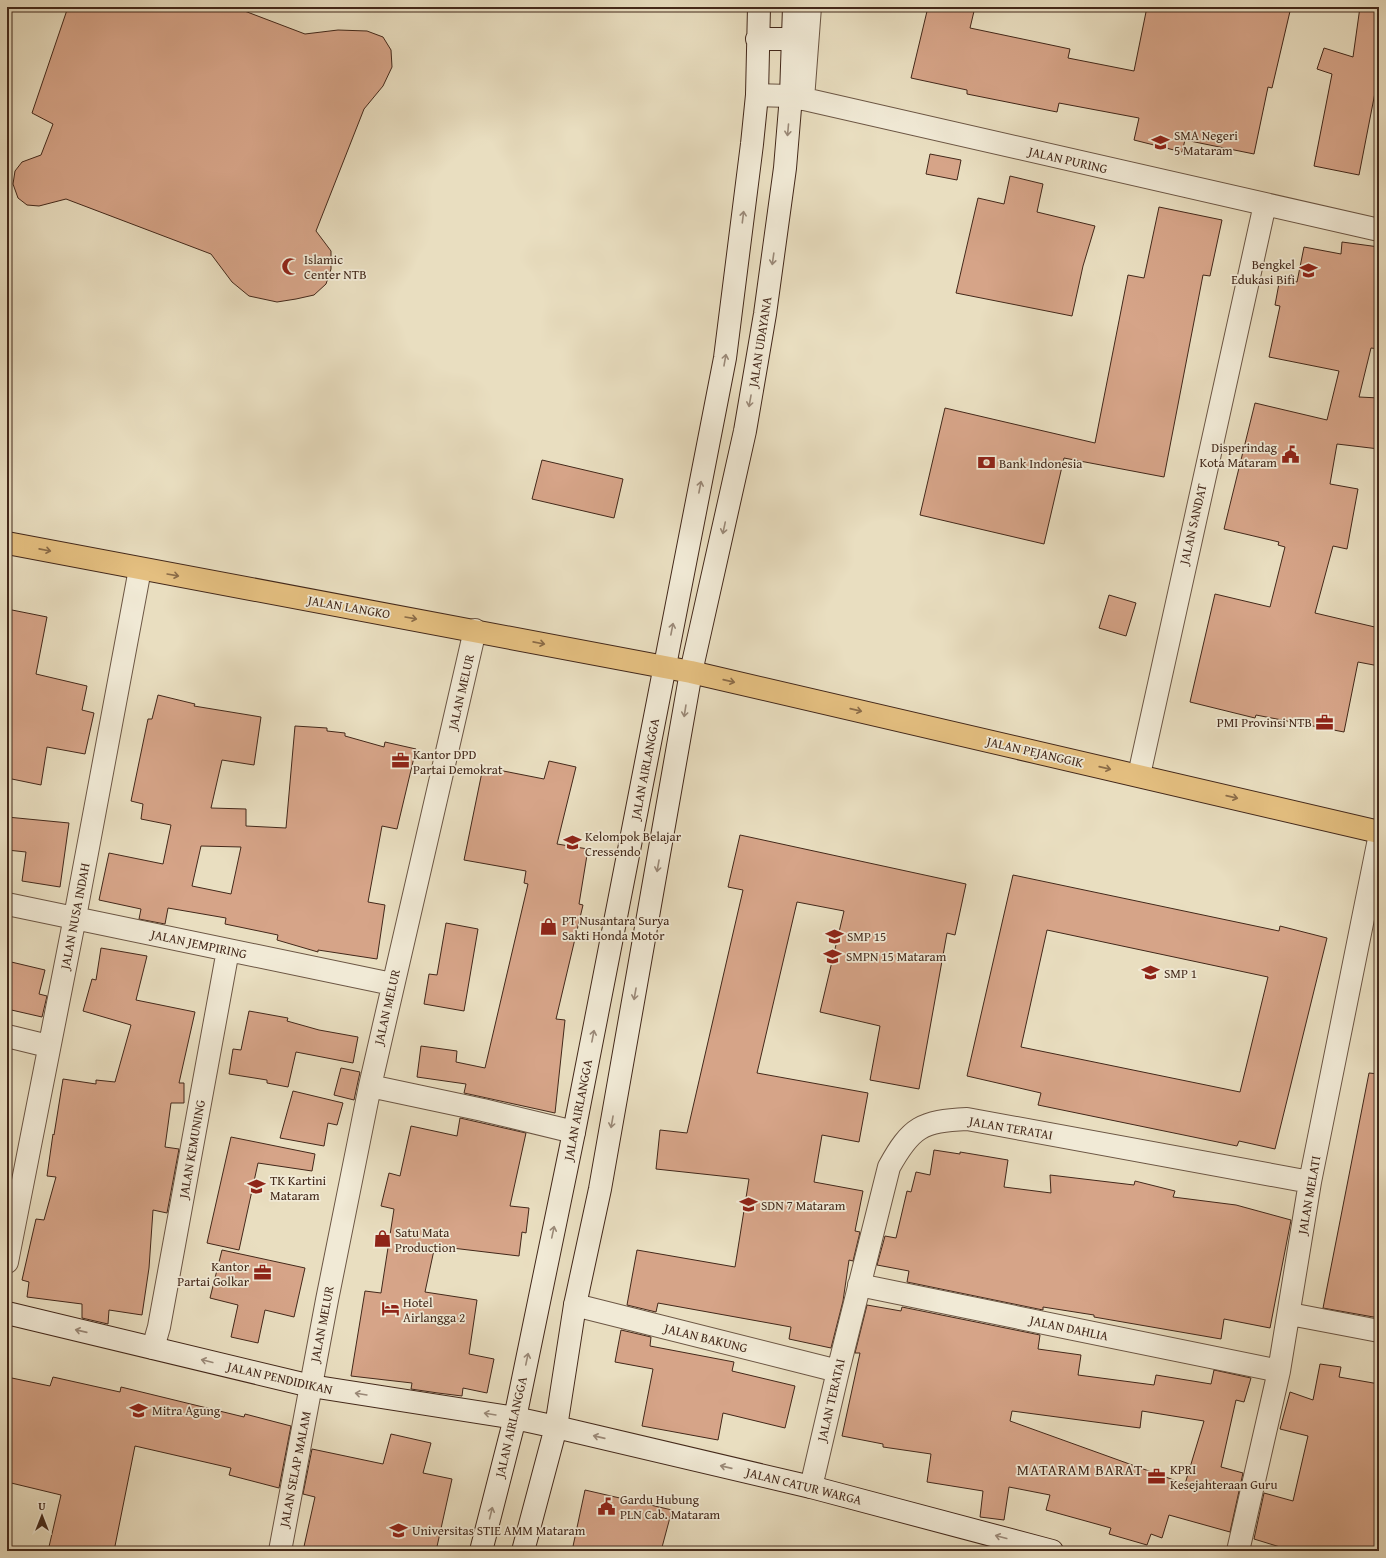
<svg xmlns="http://www.w3.org/2000/svg" width="1386" height="1558" viewBox="0 0 1386 1558" font-family="'Gentium Book Plus',serif">
	<style>
		.building { fill: #d6a488; stroke: #43281a; fill-rule: evenodd }
		.lines { fill: none; stroke-linecap: round; stroke-linejoin: round }
		.street-casing { stroke: #6c5644; stroke-width: 24 }
		.secondary-casing { stroke: #43281a; stroke-width: 24 }
		.primary-casing { stroke: #43281a; stroke-width: 24 }
		.street { stroke: #f1ead6; stroke-width: 22 }
		.secondary { stroke: #f1ead6; stroke-width: 22 }
		.primary { stroke: #e4bf80; stroke-width: 22 }
		.oneway { stroke: #9a8978 }
		.oneway2 { stroke: #8b6c48 }
		.labels { text-anchor: middle; dominant-baseline: central; stroke-width: 3.5; stroke-linejoin: round; paint-order: stroke }
		.poi-label { font-size: 13px; fill: #43281a; stroke: #f1ead6; text-anchor: start }
		.street-label { font-size: 13px; fill: #43281a; stroke: #f1ead6 }
		.quarter-label { font-size: 15px; letter-spacing: 1px; fill: #43281a; stroke: #f1ead6 }
	</style>
	<rect width="100%" height="100%" fill="#e9dec0"/>
	<filter id="stains"><feTurbulence type="fractalNoise" baseFrequency=".005" numOctaves="4"/><feColorMatrix values="0 0 0 0 .2 0 0 0 0 .09 0 0 0 0 .02 0 0 0 .5 -.17"/></filter>
	<radialGradient id="worn" r=".72"><stop offset=".6" stop-color="#630" stop-opacity="0"/><stop offset="1" stop-color="#630" stop-opacity=".3"/></radialGradient>
	<path class="building" d="M68 7H234L305 34 338 30 367 31 383 37 391 50 392 67 383 86 364 109 316 231 331 251V269L326 284 314 295 296 299 277 302 249 296 232 282 211 254 66 199 39 206 27 205 18 198 13 184 15 171 22 162 41 155 53 124 32 113Z
		M928 7H975L970 28 1070 49 1068 58 1134 71 1147 7H1291L1272 88 1268 87 1254 154 1185 140 1182 152 1134 140 1139 118 1059 103 1057 112 967 94V90L911 78Z
		M1360 7H1379V72L1359 175 1314 166 1332 74 1317 69 1324 48 1353 57Z
		M930 154 961 160 957 180 926 174Z
		M1010 176 1043 184 1037 212 1095 226 1083 266 1072 316 956 293 978 198 1004 204Z
		M1159 207 1222 220 1210 276 1203 275 1164 477 1064 458 1044 544 920 515 945 408 1095 443 1128 275 1144 278Z
		M1342 242 1379 247V349L1371 348 1359 397 1379 398V449L1337 444 1330 484 1358 489 1347 549 1333 546 1315 613 1379 628V666L1358 662 1344 732 1256 715 1255 718 1190 702 1215 594 1270 607 1285 547 1278 545 1279 542 1224 529 1255 403 1327 420 1339 371 1269 357 1280 306 1275 305 1280 278 1297 282 1304 247 1341 254Z
		M542 460 623 479 614 518 532 499Z
		M1109 595 1136 603 1126 636 1099 628Z
		M7 609 47 617 36 674 87 686 82 710 94 713 85 754 47 747 41 785 7 778Z
		M158 695 195 704 194 706 261 717 254 765 222 760 211 808 246 809V826L286 828 295 726 327 728V731L345 733V736L384 747 385 742 416 749 397 829 382 826 368 902 385 905 377 959 318 950V952L277 940 278 935 225 924 226 918 168 908 165 924 139 919 141 909 99 900 109 853 163 864 171 825 141 819 143 804 131 801 148 719H152ZM201 846 241 847 231 894 192 886Z
		M549 761 576 767 557 844 588 849 579 904 583 905 556 1019 565 1020 555 1113 464 1093 466 1084 417 1077 421 1046 457 1051 456 1062 485 1068 528 884 524 883 526 871 464 860 483 767 544 779Z
		M7 817 69 823 60 887 22 881 26 852 7 850Z
		M740 835 966 884 955 935 947 933 919 1089 870 1080 880 1026 820 1012 844 911 797 902 757 1073 868 1093 859 1142 822 1135 814 1182 863 1191 855 1231 860 1232 853 1261 849 1260 843 1301 831 1348 789 1339 791 1327 658 1303 656 1312 627 1305 637 1250 735 1267 749 1179 656 1169 660 1130 687 1133 743 890 728 887Z
		M1013 875 1279 931 1280 926 1327 938 1275 1149 1239 1141 1237 1146 1038 1105 1041 1093 967 1076ZM1047 930 1268 977 1240 1092 1021 1047Z
		M446 923 478 929 464 1011 424 1004 429 974 437 975Z
		M101 948 147 956 136 1000 195 1012 179 1083H184V1103H171L165 1147 179 1149 167 1213 153 1210 149 1268 142 1315 109 1310 108 1324 82 1318V1304L27 1297 29 1282 22 1280 36 1219 44 1220 56 1177 47 1176 53 1134 54 1135 63 1079 96 1084V1080L115 1082 131 1025 83 1011 92 979 96 980Z
		M7 961 45 970 39 994 47 996 42 1017 7 1009Z
		M249 1011 288 1018 287 1021 319 1030 358 1037 353 1063 296 1052 288 1087 267 1083V1080L229 1074 233 1049 241 1050Z
		M341 1068 360 1072 354 1100 334 1095Z
		M1369 1073 1379 1074V1318L1323 1308Z
		M293 1091 343 1103 337 1125 328 1123 324 1146 280 1138Z
		M460 1118 526 1133 510 1206 529 1208 526 1233 522 1232 519 1256 452 1248V1253L434 1250 425 1292 477 1300 469 1354 494 1359 487 1393 463 1388 462 1396 438 1393 411 1389 412 1383 351 1376 365 1291 381 1293 394 1209 381 1206 389 1173 400 1176 411 1126 457 1136Z
		M231 1137 315 1154 312 1171 258 1163 239 1250 207 1243Z
		M934 1150 960 1154V1152L1008 1160 1004 1187 1051 1193 1050 1175 1134 1185 1135 1181 1175 1191 1173 1197 1236 1205 1291 1220 1270 1328 1224 1319 1221 1339 1094 1317V1315L1043 1307V1310L907 1282 909 1271 877 1265 885 1236 896 1238 907 1191 911 1192 916 1172 930 1175Z
		M222 1250 305 1268 294 1317 265 1310 258 1343 231 1337 238 1305 210 1298Z
		M867 1305 901 1311 902 1307 1040 1335 1038 1349 1081 1355 1078 1375 1154 1385 1156 1375 1211 1384 1214 1370 1251 1378 1244 1402 1236 1400 1221 1467 1243 1473 1230 1532 1169 1515 1162 1538 1151 1534 1147 1545 1109 1534 1111 1528 1046 1510 1050 1495 1009 1487 1004 1520 980 1517 983 1491 927 1482 931 1454 883 1447V1444L842 1436 860 1353H855ZM1012 1411 1140 1428 1142 1411 1204 1421 1185 1484 1010 1421Z
		M621 1330 651 1337 650 1346 734 1362 732 1371 795 1386 785 1428 723 1413 718 1440 642 1426 653 1369 615 1362Z
		M1320 1364 1341 1367 1339 1377 1379 1384V1551H1293L1254 1539 1264 1493 1293 1501 1308 1436 1280 1429 1290 1392 1313 1400Z
		M7 1377 50 1386 53 1377 120 1392 121 1387 244 1417 245 1414 291 1426 279 1488 229 1475 231 1468 135 1446 114 1551H48L61 1495 7 1482Z
		M391 1434 431 1443 423 1473 452 1479 436 1551H303L315 1497 303 1494 312 1449 383 1464Z
		M585 1490 672 1510 661 1551H572Z"/>
	<g class="lines">
		<defs>
			<path id="street" d="M757 95 791 96 1379 230
				M803 99 810 7
				M1139 775 1265 204
				M7 904 392 984
				M7 1036 48 1046
				M370 1086 483 1110 574 1132
				M7 1262 75 917 140 569
				M859 1285 1279 1371
				M575 1305 838 1371
				M1290 1314 1379 1331
				M153 1348 159 1327 228 950
				M811 1487 838 1371 889 1167C911 1127 922 1121 967 1119L1310 1182
				M280 1551 327 1300 370 1086 475 630
				M1238 1551 1279 1371 1310 1182 1379 839"/>
			<path id="secondary" d="M757 39H793
				M7 1313 311 1386 515 1418 556 1427 811 1487 1052 1551
				M481 1551 515 1418 574 1132 725 358 752 144 757 95 759 7
				M523 1551 556 1427 575 1305 600 1189 691 672 745 431 765 314 785 168 791 96 794 7"/>
			<path id="primary" d="M7 543 691 672 1379 832"/>
		</defs>
		<use href="#street" class="street-casing"/>
		<use href="#secondary" class="secondary-casing"/>
		<use href="#primary" class="primary-casing"/>
		<use href="#street" class="street"/>
		<use href="#secondary" class="secondary"/>
		<use href="#primary" class="primary"/>
	</g>
	<defs><path id="oneway-shaft" d="M-6 0H5M1.5-3L5.5 0L1.5 3" fill="none" stroke-width="1.6" stroke-linecap="round" stroke-linejoin="round"/></defs>
	<g class="oneway">
		<use href="#oneway-shaft" transform="translate(788 130) rotate(95)"/>
		<use href="#oneway-shaft" transform="translate(743 217) rotate(-83)"/>
		<use href="#oneway-shaft" transform="translate(773 259) rotate(98)"/>
		<use href="#oneway-shaft" transform="translate(725 360) rotate(-80)"/>
		<use href="#oneway-shaft" transform="translate(750 401) rotate(100)"/>
		<use href="#oneway-shaft" transform="translate(700 487) rotate(-79)"/>
		<use href="#oneway-shaft" transform="translate(724 528) rotate(102)"/>
		<use href="#oneway-shaft" transform="translate(672 629) rotate(-79)"/>
		<use href="#oneway-shaft" transform="translate(685 711) rotate(99)"/>
		<use href="#oneway-shaft" transform="translate(658 866) rotate(100)"/>
		<use href="#oneway-shaft" transform="translate(635 994) rotate(100)"/>
		<use href="#oneway-shaft" transform="translate(593 1036) rotate(-79)"/>
		<use href="#oneway-shaft" transform="translate(612 1122) rotate(100)"/>
		<use href="#oneway-shaft" transform="translate(553 1232) rotate(-78)"/>
		<use href="#oneway-shaft" transform="translate(81 1331) rotate(-167)"/>
		<use href="#oneway-shaft" transform="translate(527 1359) rotate(-78)"/>
		<use href="#oneway-shaft" transform="translate(207 1361) rotate(-166)"/>
		<use href="#oneway-shaft" transform="translate(361 1394) rotate(-171)"/>
		<use href="#oneway-shaft" transform="translate(490 1414) rotate(-171)"/>
		<use href="#oneway-shaft" transform="translate(599 1437) rotate(-167)"/>
		<use href="#oneway-shaft" transform="translate(726 1467) rotate(-167)"/>
		<use href="#oneway-shaft" transform="translate(491 1513) rotate(-76)"/>
		<use href="#oneway-shaft" transform="translate(1001 1537) rotate(-165)"/>
	</g>
	<g class="oneway2">
		<use href="#oneway-shaft" transform="translate(45 550) rotate(11)"/>
		<use href="#oneway-shaft" transform="translate(173 575) rotate(10)"/>
		<use href="#oneway-shaft" transform="translate(411 618) rotate(10)"/>
		<use href="#oneway-shaft" transform="translate(539 643) rotate(11)"/>
		<use href="#oneway-shaft" transform="translate(729 681) rotate(13)"/>
		<use href="#oneway-shaft" transform="translate(856 710) rotate(13)"/>
		<use href="#oneway-shaft" transform="translate(1105 768) rotate(13)"/>
		<use href="#oneway-shaft" transform="translate(1232 797) rotate(13)"/>
	</g>
	<defs>
		<symbol id="school-bare" viewBox="-9 -9 18 18"><path d="M0-5L7-2L0 1L-7-2ZM-4 1L0 2.5L4 1V4Q0 6-4 4Z" fill="#8f2418" stroke="#f1ead6" stroke-width="2.5" paint-order="stroke"/></symbol>
		<symbol id="mosque-bare" viewBox="-9 -9 18 18"><path d="M3.5-4.9A6 6 0 1 0 3.5 4.9A5 5 0 1 1 3.5-4.9Z" fill="#8f2418" stroke="#f1ead6" stroke-width="2.5" paint-order="stroke"/></symbol>
		<symbol id="civic-bare" viewBox="-9 -9 18 18"><path d="M-.6-6.5H3V-4.5H.6V-3L4-1V1h2V6H-6V1h2V-1L-.6-3ZM-1.2 2.5V6h2.4V2.5Z" fill="#8f2418" stroke="#f1ead6" stroke-width="2.5" paint-order="stroke"/></symbol>
		<symbol id="bank-bare" viewBox="-9 -9 18 18"><path d="M-6-4H6V4H-6ZM0-2.3a2.3 2.3 0 1 0 0 4.6a2.3 2.3 0 1 0 0-4.6Z" fill="#8f2418" stroke="#f1ead6" stroke-width="2.5" paint-order="stroke"/></symbol>
		<symbol id="office-bare" viewBox="-9 -9 18 18"><path d="M-6-3h4V-5.5h4V-3h4V5H-6ZM-1-4.5V-3h2v-1.5ZM-6 0V1H6V0Z" fill="#8f2418" stroke="#f1ead6" stroke-width="2.5" paint-order="stroke"/></symbol>
		<symbol id="shop-bare" viewBox="-9 -9 18 18"><path d="M-5-2.5h2.3a2.7 3.5 0 0 1 5.4 0H5L5.5 6h-11ZM-1.5-2.5h3a1.5 2.3 0 0 0-3 0Z" fill="#8f2418" stroke="#f1ead6" stroke-width="2.5" paint-order="stroke"/></symbol>
		<symbol id="hotel-bare" viewBox="-9 -9 18 18"><path d="M-6-4.5h1.5V1H6V5H4.5V3h-9V5H-6ZM-4 0a1.8 1.8 0 1 1 3.6 0ZM.5 0V-2.5h3Q6-2.5 6 0Z" fill="#8f2418" stroke="#f1ead6" stroke-width="2.5" paint-order="stroke"/></symbol>
		<symbol id="university-bare" viewBox="-9 -9 18 18"><path d="M0-5L7-2L0 1L-7-2ZM-4 1L0 2.5L4 1V4Q0 6-4 4Z" fill="#8f2418" stroke="#f1ead6" stroke-width="2.5" paint-order="stroke"/></symbol>
	</defs>
	<g fill-rule="evenodd">
		<use href="#school-bare" x="1148" y="130" width="25" height="25"/>
		<use href="#mosque-bare" x="278" y="254" width="25" height="25"/>
		<use href="#school-bare" x="1296" y="258" width="25" height="25"/>
		<use href="#civic-bare" x="1278" y="442" width="25" height="25"/>
		<use href="#bank-bare" x="974" y="450" width="25" height="25"/>
		<use href="#office-bare" x="1312" y="710" width="25" height="25"/>
		<use href="#office-bare" x="388" y="748" width="25" height="25"/>
		<use href="#school-bare" x="560" y="830" width="25" height="25"/>
		<use href="#shop-bare" x="536" y="914" width="25" height="25"/>
		<use href="#school-bare" x="822" y="924" width="25" height="25"/>
		<use href="#school-bare" x="820" y="944" width="25" height="25"/>
		<use href="#school-bare" x="1138" y="960" width="25" height="25"/>
		<use href="#school-bare" x="244" y="1174" width="25" height="25"/>
		<use href="#school-bare" x="736" y="1192" width="25" height="25"/>
		<use href="#shop-bare" x="370" y="1226" width="25" height="25"/>
		<use href="#office-bare" x="250" y="1260" width="25" height="25"/>
		<use href="#hotel-bare" x="378" y="1296" width="25" height="25"/>
		<use href="#school-bare" x="126" y="1398" width="25" height="25"/>
		<use href="#office-bare" x="1144" y="1464" width="25" height="25"/>
		<use href="#civic-bare" x="594" y="1494" width="25" height="25"/>
		<use href="#university-bare" x="386" y="1518" width="25" height="25"/>
	</g>
	<g class="labels">
		<g class="poi-label">
			<text x="1174" y="135">SMA Negeri<tspan x="1174" dy="15">5 Mataram</tspan></text>
			<text x="304" y="259">Islamic<tspan x="304" dy="15">Center NTB</tspan></text>
			<text x="1295" y="264" text-anchor="end">Bengkel<tspan x="1295" dy="15">Edukasi Bifi</tspan></text>
			<text x="1277" y="447" text-anchor="end">Disperindag<tspan x="1277" dy="15">Kota Mataram</tspan></text>
			<text x="999" y="463">Bank Indonesia</text>
			<text x="1312" y="722" text-anchor="end">PMI Provinsi NTB</text>
			<text x="413" y="754">Kantor DPD<tspan x="413" dy="15">Partai Demokrat</tspan></text>
			<text x="585" y="836">Kelompok Belajar<tspan x="585" dy="15">Cressendo</tspan></text>
			<text x="562" y="920">PT Nusantara Surya<tspan x="562" dy="15">Sakti Honda Motor</tspan></text>
			<text x="847" y="936">SMP 15</text>
			<text x="846" y="956">SMPN 15 Mataram</text>
			<text x="1164" y="973">SMP 1</text>
			<text x="270" y="1180">TK Kartini<tspan x="270" dy="15">Mataram</tspan></text>
			<text x="761" y="1205">SDN 7 Mataram</text>
			<text x="395" y="1232">Satu Mata<tspan x="395" dy="15">Production</tspan></text>
			<text x="249" y="1266" text-anchor="end">Kantor<tspan x="249" dy="15">Partai Golkar</tspan></text>
			<text x="403" y="1302">Hotel<tspan x="403" dy="15">Airlangga 2</tspan></text>
			<text x="152" y="1410">Mitra Agung</text>
			<text x="1170" y="1469">KPRI<tspan x="1170" dy="15">Kesejahteraan Guru</tspan></text>
			<text x="620" y="1499">Gardu Hubung<tspan x="620" dy="15">PLN Cab. Mataram</tspan></text>
			<text x="412" y="1530">Universitas STIE AMM Mataram</text>
		</g>
		<g class="street-label">
			<text transform="translate(1068 160) rotate(13)">JALAN PURING</text>
			<text transform="translate(760 342) rotate(-81)">JALAN UDAYANA</text>
			<text transform="translate(1193 524) rotate(-77)">JALAN SANDAT</text>
			<text transform="translate(349 607) rotate(10)">JALAN LANGKO</text>
			<text transform="translate(461 692) rotate(-77)">JALAN MELUR</text>
			<text transform="translate(1035 752) rotate(13)">JALAN PEJANGGIK</text>
			<text transform="translate(645 769) rotate(-79)">JALAN AIRLANGGA</text>
			<text transform="translate(75 916) rotate(-79)">JALAN NUSA INDAH</text>
			<text transform="translate(199 944) rotate(12)">JALAN JEMPIRING</text>
			<text transform="translate(387 1007) rotate(-77)">JALAN MELUR</text>
			<text transform="translate(578 1110) rotate(-79)">JALAN AIRLANGGA</text>
			<text transform="translate(1011 1128) rotate(10)">JALAN TERATAI</text>
			<text transform="translate(192 1149) rotate(-80)">JALAN KEMUNING</text>
			<text transform="translate(1309 1195) rotate(-80)">JALAN MELATI</text>
			<text transform="translate(322 1324) rotate(-79)">JALAN MELUR</text>
			<text transform="translate(1069 1328) rotate(12)">JALAN DAHLIA</text>
			<text transform="translate(706 1338) rotate(14)">JALAN BAKUNG</text>
			<text transform="translate(280 1378) rotate(13)">JALAN PENDIDIKAN</text>
			<text transform="translate(831 1400) rotate(-77)">JALAN TERATAI</text>
			<text transform="translate(511 1427) rotate(-77)">JALAN AIRLANGGA</text>
			<text transform="translate(295 1469) rotate(-79)">JALAN SELAP MALAM</text>
			<text transform="translate(804 1486) rotate(14)">JALAN CATUR WARGA</text>
		</g>
		<g class="quarter-label">
			<text x="1080" y="1469">MATARAM BARAT</text>
		</g>
	</g>
	<rect width="1386" height="1558" fill="none" stroke="#e9dec0" stroke-width="24"/>
	<rect x="8" y="8" width="1370" height="1542" fill="none" stroke="#43281a" stroke-width="2"/>
	<rect x="12" y="12" width="1362" height="1534" fill="none" stroke="#43281a"/>
	<g transform="translate(42 1516)" stroke="#f1ead6" stroke-width="3" paint-order="stroke">
	<path d="M0-3L7 15L0 10L-7 15Z" fill="#43281a"/>
	<text y="-6" font-size="11" font-weight="bold" text-anchor="middle" fill="#43281a">U</text>
	</g>
	<rect width="100%" height="100%" filter="url(#stains)"/>
	<rect width="100%" height="100%" fill="url(#worn)"/>
</svg>
